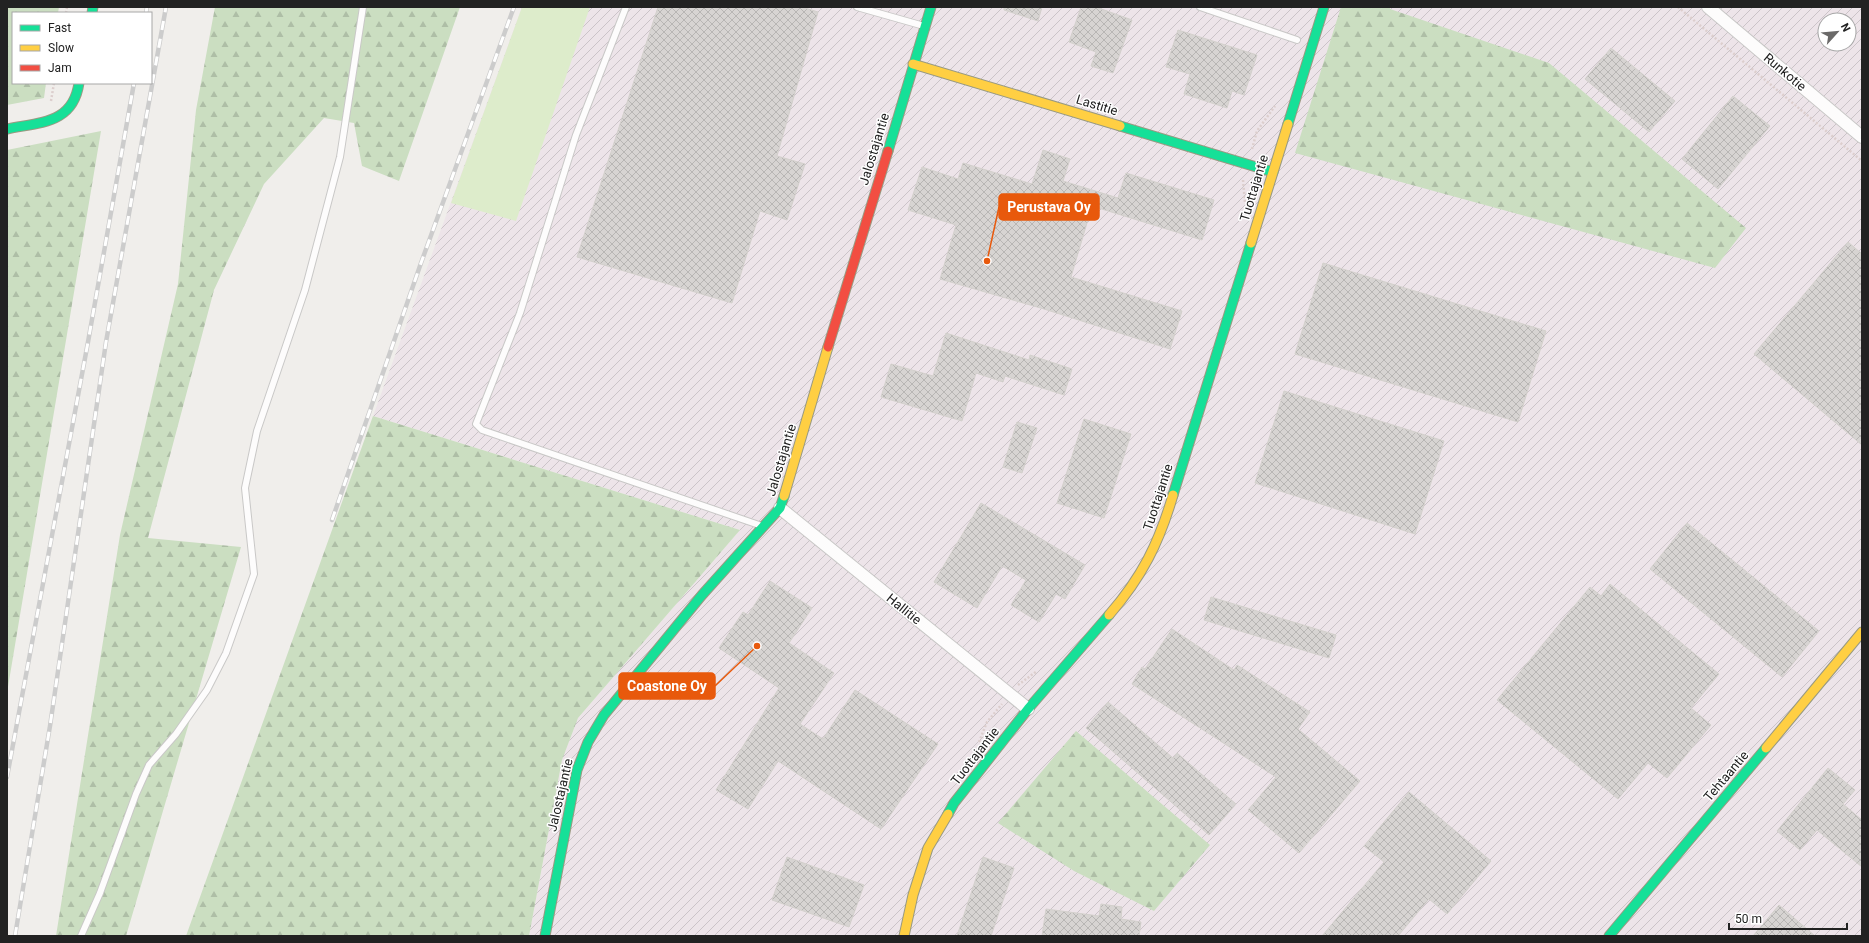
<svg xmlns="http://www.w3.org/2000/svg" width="1869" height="943" viewBox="0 0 1869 943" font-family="Roboto,sans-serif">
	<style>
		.industrial { fill: url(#industrial-furrows); fill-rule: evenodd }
		.grass { fill: #ddeccb }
		.forest { fill: url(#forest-firs) }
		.building { fill: url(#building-cross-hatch); stroke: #d3d0cc }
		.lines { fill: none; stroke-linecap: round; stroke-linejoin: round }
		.lane-casing { stroke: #c9c8c7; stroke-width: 8 }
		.street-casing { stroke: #c9c8c7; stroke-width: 14 }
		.fast-casing { stroke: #999a82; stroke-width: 11 }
		.slow-casing { stroke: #999a82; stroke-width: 11 }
		.jam-casing { stroke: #999a82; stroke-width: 11 }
		.path { stroke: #dccecd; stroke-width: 2.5; stroke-dasharray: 2 2; stroke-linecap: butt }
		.lane { stroke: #fdfcfc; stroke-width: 6 }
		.street { stroke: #fdfcfc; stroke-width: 12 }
		.fast { stroke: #16e098; stroke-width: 9 }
		.slow { stroke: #ffcf43; stroke-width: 9 }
		.jam { stroke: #f24e42; stroke-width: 9 }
		.rail-casing { stroke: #ccc; stroke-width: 4.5 }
		.rail { stroke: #fff; stroke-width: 3; stroke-dasharray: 9; stroke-linecap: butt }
		.labels { text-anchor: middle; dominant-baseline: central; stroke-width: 3; stroke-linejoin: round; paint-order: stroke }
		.street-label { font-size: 13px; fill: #222; stroke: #fff }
		.leader { fill: none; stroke: #e8590c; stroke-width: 1.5 }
		.callout-dot { fill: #e8590c; stroke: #fff; stroke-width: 1.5 }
		.callout { fill: #e8590c; stroke: #e8590c; stroke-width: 1.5 }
		.callout-label { font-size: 14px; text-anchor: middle; font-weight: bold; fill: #fff }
	</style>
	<defs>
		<pattern id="industrial-furrows" width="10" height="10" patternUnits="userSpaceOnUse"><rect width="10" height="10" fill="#ede4e9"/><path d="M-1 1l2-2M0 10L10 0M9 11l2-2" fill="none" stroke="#cbc3c8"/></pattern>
		<pattern id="forest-firs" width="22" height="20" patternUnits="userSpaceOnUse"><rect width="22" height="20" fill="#cbdec1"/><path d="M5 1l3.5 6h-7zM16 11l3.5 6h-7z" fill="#aebea6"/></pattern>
		<pattern id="building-cross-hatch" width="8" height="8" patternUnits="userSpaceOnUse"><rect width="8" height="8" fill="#d7d4d2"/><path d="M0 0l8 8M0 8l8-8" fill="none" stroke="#b8b6b4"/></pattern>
	</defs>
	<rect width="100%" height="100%" fill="#f0eeeb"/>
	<path class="industrial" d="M522 7H1862V936H529L562 760 578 718 740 530 373 416ZM1825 20H1849V44H1825Z"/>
	<path class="grass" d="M522 7H590L516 221 451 203Z"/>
	<path class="forest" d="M7 7H59L58 13H13V83H46L44 98 7 105Z
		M215 7H460L399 181 362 166 354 123 324 118 264 184 214 290 148 538 241 547 126 936H56L120 535 178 284 196 110Z
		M1341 7H1390V9L1549 63 1746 228 1715 268 1295 153Z
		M101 131 7 693V695V150Z
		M373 416 740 530 578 718 562 760 529 936H186Z
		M1076 731 1210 845 1154 911 1074 871 998 823Z"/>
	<path class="building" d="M658 7H802L818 12 777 156 805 164 787 220 760 211 732 303 577 257Z
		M1004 7H1042L1038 21 1004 10Z
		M1081 7H1096L1132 20 1113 73 1091 66 1096 52 1069 42Z
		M1178 30 1257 55 1244 95 1232 91 1227 108 1184 94 1190 74 1166 67Z
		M1611 48 1675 101 1649 132 1585 79Z
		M1733 96 1770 126 1718 189 1682 159Z
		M1043 150 1070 159 1063 181 1118 198 1126 173 1214 200 1202 240 1092 206 1071 277 1182 311 1170 349 1044 309 940 279 956 225 908 210 922 167 958 179 963 163 1032 184Z
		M1848 242 1862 254V445L1754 354Z
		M1323 263 1546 331 1518 422 1295 354Z
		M946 333 1029 360 1030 355 1072 369 1064 395 1005 376 1003 382 976 373 962 421 881 397 891 364 933 376Z
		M1284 391 1444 441 1415 534 1255 483Z
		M1084 419 1131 434 1104 518 1057 503Z
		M1017 422 1037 428 1022 473 1003 467Z
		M981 503 1085 565 1065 599 1056 594 1039 622 1011 605 1026 580 1002 566 977 608 934 582Z
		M1687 523 1819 631 1782 677 1650 569Z
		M770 581 812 608 789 643 834 673 800 724 823 739 855 690 938 744 881 829 778 761 748 809 716 790 779 688 719 648 743 612 748 615Z
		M1610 584 1719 674 1691 708 1711 725 1667 778 1648 763 1618 799 1497 700 1590 587 1601 596Z
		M1211 597 1336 635 1329 658 1204 620Z
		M1172 629 1234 670 1237 665 1310 712 1298 729 1360 781 1299 853 1248 810 1276 777 1132 684 1142 667 1145 669Z
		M1108 702 1173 758 1177 753 1236 804 1209 835 1086 728Z
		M1828 768 1855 790 1843 804 1862 820V867L1817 830 1800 850 1777 831Z
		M1409 792 1491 861 1447 914 1429 899 1398 936H1322L1384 862 1364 846Z
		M787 857 864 885 849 927 772 900Z
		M983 857 1014 868 991 936H957Z
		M1101 904 1122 907 1121 919 1141 922 1139 936H1042L1046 909 1099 916Z
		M1779 905 1815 936H1753Z"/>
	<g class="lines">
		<defs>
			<path id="lane" d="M626 7 576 135 520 313 476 424 482 430 762 526
				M857 7 924 26
				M1200 7 1297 40
				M81 936 100 893 136 794 149 765 176 734 207 690 226 653 254 574 245 488 257 431 305 290 340 157 363 7"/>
			<path id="street" d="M1708 7 1862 137
				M780 508 1028 709"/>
			<path id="fast" d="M92 13 93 7
				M1288 124 1324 7
				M1120 126 1273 172
				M7 129C40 122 73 124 79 83
				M888 151 931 7
				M1173 495 1251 243
				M948 814 954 803 1028 709 1109 615
				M545 936 577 770 588 742 604 715 702 595 780 508 784 496
				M1609 936 1766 748"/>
			<path id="slow" d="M913 64 1120 126
				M1251 243 1288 124
				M784 496 828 347
				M1109 615C1142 577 1159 543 1173 495
				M1766 748 1862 632
				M904 936 913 895 928 848 948 814"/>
			<path id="jam" d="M828 347 888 151"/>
		</defs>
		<use href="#lane" class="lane-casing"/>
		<use href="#street" class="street-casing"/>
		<use href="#fast" class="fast-casing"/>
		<use href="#slow" class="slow-casing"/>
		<use href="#jam" class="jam-casing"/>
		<path class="path" d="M1678 7 1862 161
			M66 13 67 7
			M51 101 54 83
			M1252 149 1257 131 1275 106
			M1243 180 1245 203
			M7 238V246
			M7 436V437
			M1018 685 1037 671
			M979 742 987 722 1002 704"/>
		<use href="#lane" class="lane"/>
		<use href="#street" class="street"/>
		<use href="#fast" class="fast"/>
		<use href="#slow" class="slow"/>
		<use href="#jam" class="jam"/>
		<defs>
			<path id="rail" d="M146 13 147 7
				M332 520 421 263 514 7
				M7 777 88 342 134 83
				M15 936 50 726 106 342 166 7"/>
		</defs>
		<use href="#rail" class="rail-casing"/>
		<use href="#rail" class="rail"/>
	</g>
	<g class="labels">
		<g class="street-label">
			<text transform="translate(1785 72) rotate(40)">Runkotie</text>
			<text transform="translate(1097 105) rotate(17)">Lastitie</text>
			<text transform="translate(874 149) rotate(-73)">Jalostajantie</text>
			<text transform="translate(1254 188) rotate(-73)">Tuottajantie</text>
			<text transform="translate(781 460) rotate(-73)">Jalostajantie</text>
			<text transform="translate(1158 497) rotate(-72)">Tuottajantie</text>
			<text transform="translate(904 609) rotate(39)">Hallitie</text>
			<text transform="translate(975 756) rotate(-52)">Tuottajantie</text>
			<text transform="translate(1726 776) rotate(-50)">Tehtaantie</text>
			<text transform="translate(560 795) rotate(-77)">Jalostajantie</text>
		</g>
	</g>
	<path class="leader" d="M987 261L999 207M757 646L715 686"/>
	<g class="callout-dot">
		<circle cx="987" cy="261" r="4"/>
		<circle cx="757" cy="646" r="4"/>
	</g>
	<g class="callout">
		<rect x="999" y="194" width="100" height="26" rx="4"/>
		<rect x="619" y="673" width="96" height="26" rx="4"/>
	</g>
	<g class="callout-label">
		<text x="1049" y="212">Perustava Oy</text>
		<text x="667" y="691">Coastone Oy</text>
	</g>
	<rect width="1869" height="943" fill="none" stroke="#222222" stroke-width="16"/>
	<rect x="12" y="12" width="140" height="72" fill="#ffffff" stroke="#a7a7a7"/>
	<rect x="20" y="25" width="20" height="6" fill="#16e098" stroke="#a7a7a7"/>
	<text x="48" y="32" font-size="12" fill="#222222">Fast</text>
	<rect x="20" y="45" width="20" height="6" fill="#ffcf43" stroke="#a7a7a7"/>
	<text x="48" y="52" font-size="12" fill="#222222">Slow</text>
	<rect x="20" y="65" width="20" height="6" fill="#f24e42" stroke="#a7a7a7"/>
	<text x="48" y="72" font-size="12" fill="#222222">Jam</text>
	<g transform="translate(1837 32) rotate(63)"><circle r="19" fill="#ffffff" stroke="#a7a7a7"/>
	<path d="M0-3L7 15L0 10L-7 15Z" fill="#6a6968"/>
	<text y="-6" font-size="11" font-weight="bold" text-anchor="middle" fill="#222222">N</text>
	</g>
	<path d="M1729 923v6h118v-6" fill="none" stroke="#222222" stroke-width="2"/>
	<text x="1735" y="923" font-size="12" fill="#222222" stroke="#ffffff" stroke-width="3" paint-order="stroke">50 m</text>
</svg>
